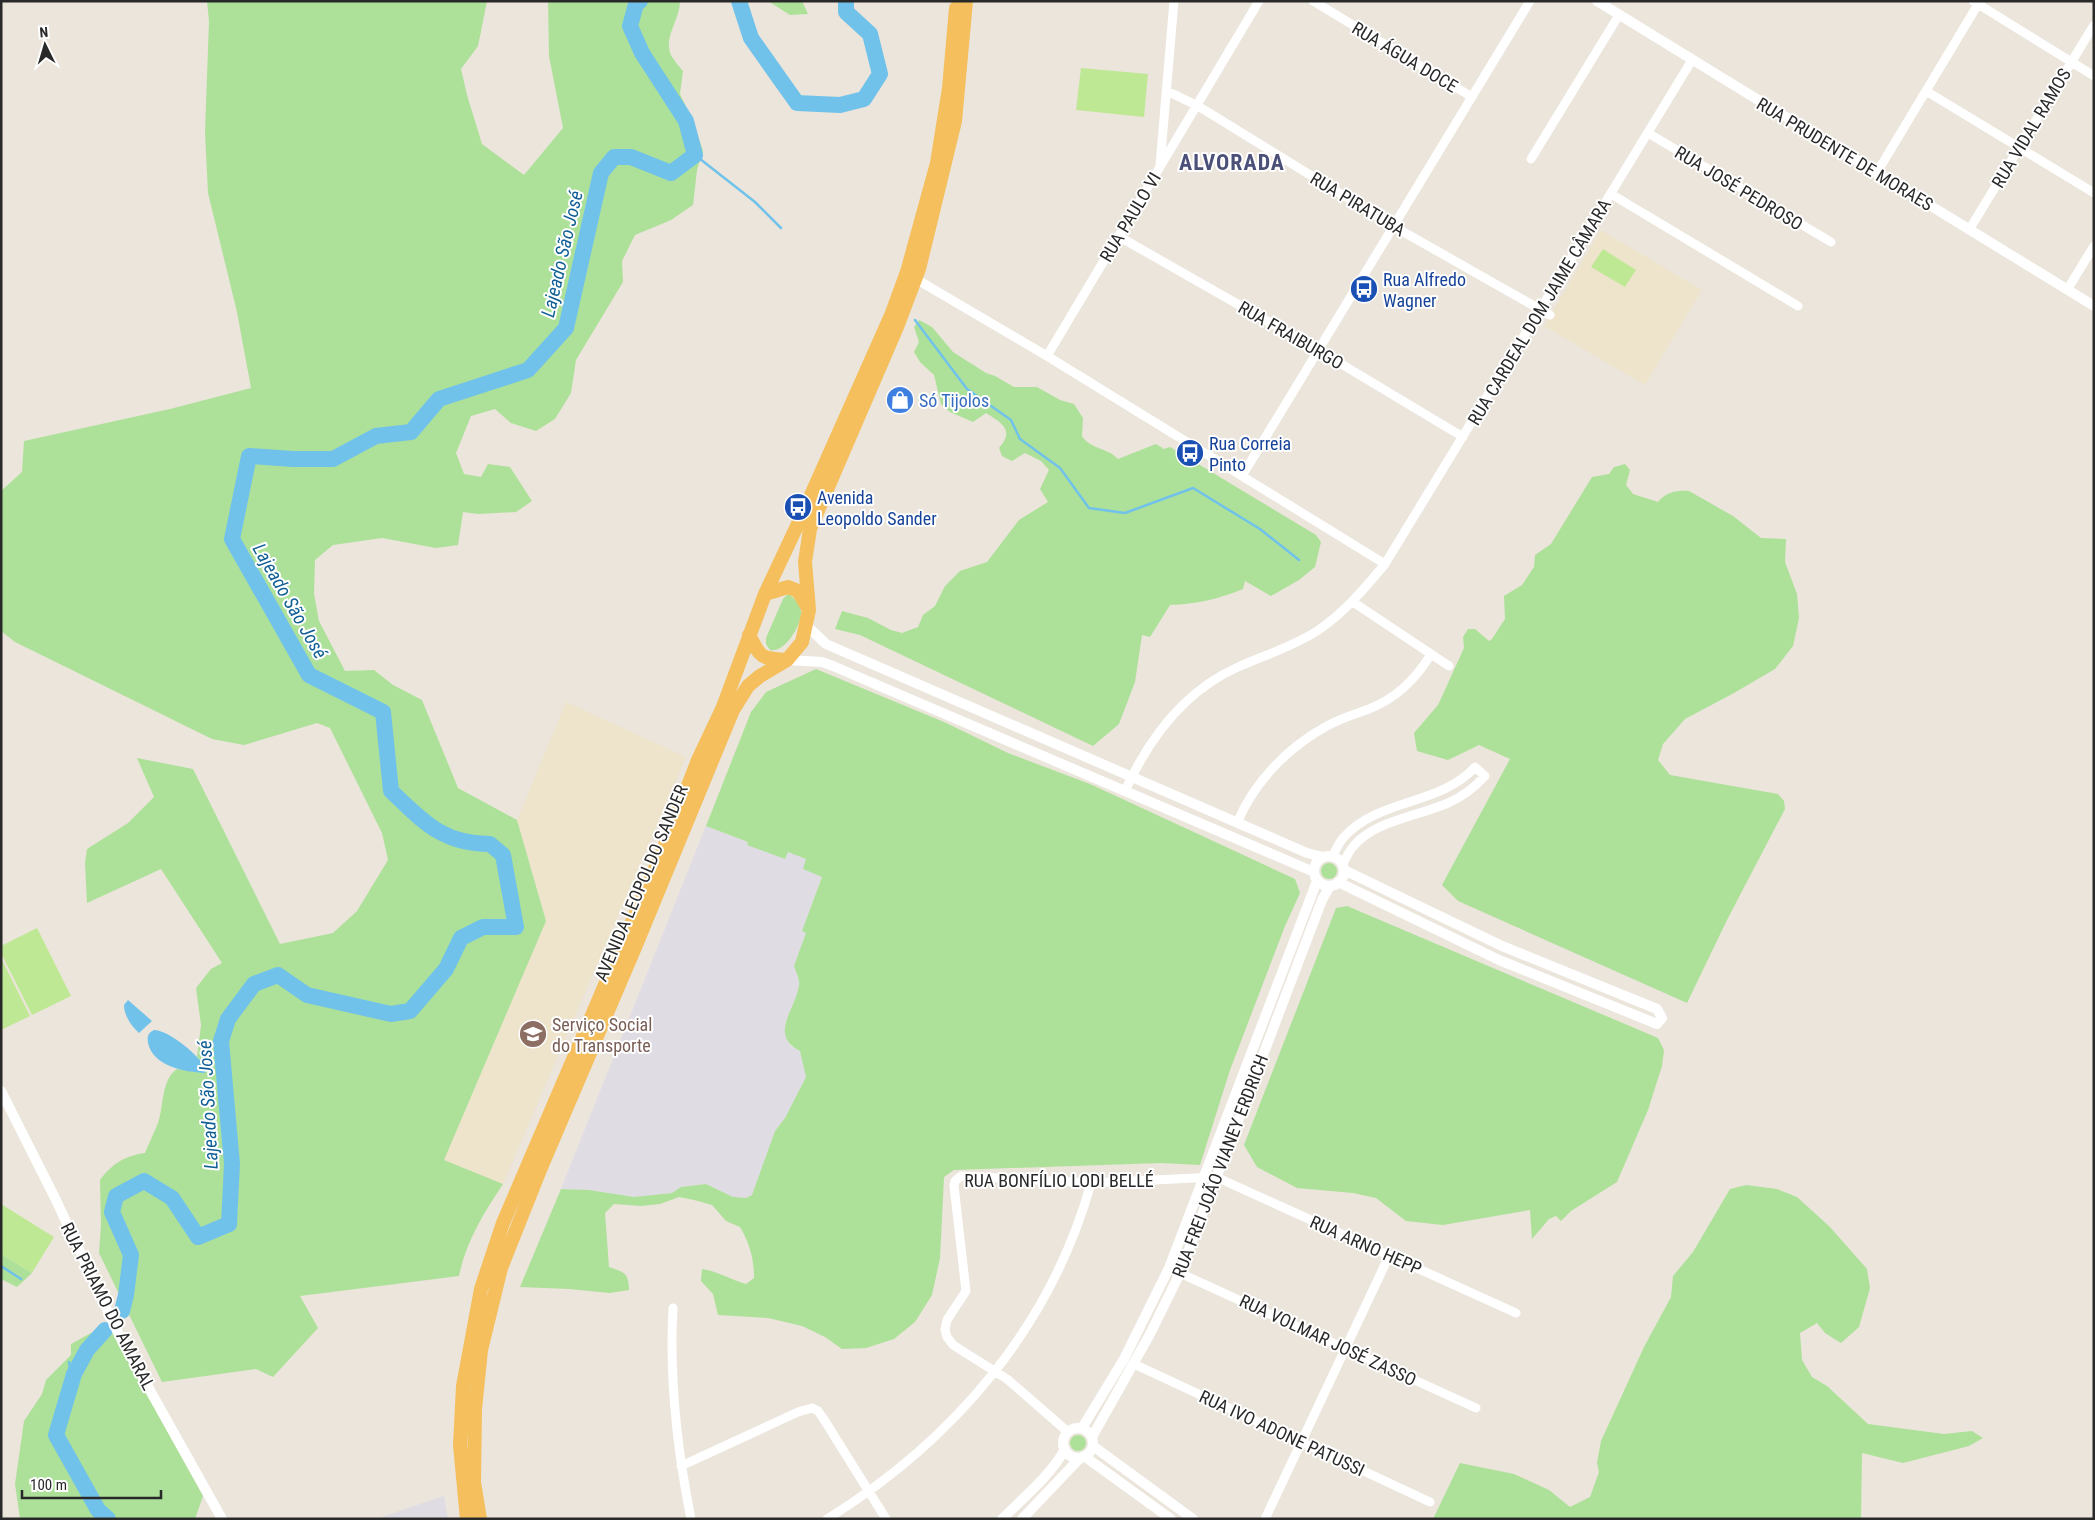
<svg xmlns="http://www.w3.org/2000/svg" width="2095" height="1520" viewBox="0 0 2095 1520" font-family="'Roboto Condensed',sans-serif">
	<style>
		.industrial { fill: #dfdce4 }
		.education { fill: #ede4cb }
		.green { fill: #ade199 }
		.pitch { fill: #bfe895 }
		.water { fill: #71c2eb }
		.lines { fill: none; stroke-linecap: round; stroke-linejoin: round }
		.stream { stroke: #71c2eb; stroke-width: 2.5 }
		.river { stroke: #71c2eb; stroke-width: 16 }
		.minor { stroke: #fff; stroke-width: 9 }
		.tertiary { stroke: #fff; stroke-width: 10 }
		.trunk { stroke: #f4bf5c; stroke-width: 14 }
		.labels { text-anchor: middle; dominant-baseline: central; stroke-width: 4; stroke-linejoin: round; paint-order: stroke }
		.street-label { font-size: 18px; fill: #292929; stroke: #fff }
		.transit-label { font-size: 18px; fill: #164399; stroke: #fff; text-anchor: start }
		.shop-label { font-size: 18px; fill: #366cbe; stroke: #fff; text-anchor: start }
		.education-label { font-size: 18px; fill: #785e54; stroke: #fff; text-anchor: start }
		.water-label { font-size: 19px; font-style: italic; fill: #115f96; stroke: #fff }
		.district-label { font-size: 22px; font-weight: bold; letter-spacing: 1px; fill: #4b5079; stroke: #fff }
	</style>
	<rect width="100%" height="100%" fill="#ebe5db"/>
	<path class="industrial" d="M706 826 748 842 747 845 788 852 807 859 822 876 802 931 807 933 794 966 800 983 795 1003 785 1022 790 1046 800 1051 806 1077 785 1118 775 1131 752 1195 746 1198 733 1197 706 1184 681 1187 672 1193 634 1197 589 1190 561 1189Z
		M444 1496 448 1519H376L408 1508Z"/>
	<path class="education" d="M1601 230 1702 290 1645 385 1544 326Z
		M566 702 686 757 503 1184 444 1160 546 921 517 820Z"/>
	<path class="green" d="M207 1H487L478 46 461 69 467 95 482 144 524 175 563 128 549 56 548 1H680C680 20 663 37 671 55 674 61 679 66 683 71L680 94 693 121 703 151 697 170 693 205 671 220 635 235 622 261 623 282 576 360 571 393 555 419 536 431 511 423 495 409 471 416 456 453 464 474 481 477 488 464 510 467 532 501 516 512 478 514 463 512 458 545 436 548 382 538 333 545 315 560 314 594 319 621 345 671 374 670 393 685 422 700 458 788 517 820 546 921 444 1160 503 1184C484 1213 466 1241 459 1276L300 1296 318 1328 273 1377 256 1369 162 1382 99 1253 101 1225 100 1180C112 1164 124 1156 145 1153 149 1143 154 1133 158 1123 164 1106 161 1080 177 1069L196 1072 206 1069 203 1063 197 1057 201 1025 196 988 211 969 222 963 161 869 87 903 85 863 87 849 128 823 154 797 137 758 193 769 280 944 333 933 357 911 388 860 382 833 330 728 317 723 244 745 212 739 15 642 1 631V491L22 472 24 441 170 409 251 388 237 312 208 193 205 132 209 21Z
		M768 1H802L808 14 790 15Z
		M919 320 932 327 953 352 986 373 995 376 1014 387H1037L1060 400 1074 404 1083 418 1082 436C1091 450 1107 447 1118 459L1156 444 1164 449 1170 447 1316 535 1321 542 1315 567 1299 580 1271 596 1245 581 1243 589C1219 599 1196 604 1170 605L1150 637 1142 635 1135 682 1119 724 1093 746 860 635 835 629 842 611 868 618 891 630 902 633 918 627 923 615 935 606 945 586 960 571 987 562 1019 520 1048 502 1040 489 1049 470 1041 461 1025 453 1012 461 1002 456 999 448C1015 430 1002 423 986 413L973 422 950 412 941 404 934 375 920 362 914 352 919 342 914 327Z
		M1625 464 1630 470 1626 485 1633 494 1658 502C1666 492 1677 490 1689 491L1733 516 1761 538 1786 539 1785 562 1797 594 1799 618 1793 646 1775 669 1734 693 1685 719 1663 744 1658 760 1670 775 1778 794 1784 801 1785 809 1728 918 1687 1003 1458 901 1442 885 1510 759 1479 745 1448 760 1417 751 1414 733 1438 705 1464 648 1463 637 1468 629H1475L1489 641 1492 639 1505 619 1504 596 1522 585 1534 567 1535 555 1551 544 1592 477 1609 474 1614 467Z
		M787 595H790C796 600 800 604 801 611 802 625 785 653 770 650L766 644V638L783 599Z
		M816 669 944 722 1008 753 1090 784 1295 879 1300 893 1285 926 1230 1070 1200 1165 1161 1163 954 1170 944 1177 940 1258 932 1295 915 1322 894 1339 866 1348 842 1349 825 1337 802 1326 768 1318 718 1315 713 1294 701 1281 702 1269C717 1271 731 1280 746 1284L754 1278C754 1259 750 1244 740 1227L726 1221 712 1205 694 1200 679 1197 660 1204 641 1206 614 1204 605 1213 609 1267C623 1272 629 1272 629 1290L610 1293 569 1289 520 1287 561 1189 589 1190 634 1197 672 1193 681 1187 706 1184 733 1197 746 1198 752 1195 775 1131 785 1118 806 1077 800 1051C768 1034 796 1010 799 985 800 979 796 972 794 966L806 933 802 931 822 877 803 869 806 859 788 852 785 859 747 845 748 842 706 826 751 712 766 692Z
		M1321 871a8 8 0 1 1 16 0a8 8 0 1 1-16 0Z
		M1347 906 1658 1038 1664 1050 1662 1066 1648 1110 1617 1182 1571 1211 1561 1221 1556 1216 1549 1219 1532 1239 1530 1210 1443 1225 1406 1221 1376 1198 1353 1193 1297 1188 1257 1167 1244 1145 1336 908Z
		M1746 1185 1777 1189 1797 1197 1830 1227 1867 1269 1870 1288 1859 1327 1841 1343 1825 1333 1817 1323 1800 1333 1802 1360 1812 1377 1827 1386 1868 1424 1944 1434 1972 1431 1983 1438 1969 1446 1903 1463 1862 1453 1861 1519H1433L1460 1463 1514 1474 1549 1490 1570 1507 1590 1497 1599 1472 1597 1463 1601 1441 1644 1347 1671 1297 1673 1276 1693 1252 1730 1189Z
		M1 1254 32 1273 17 1287 1 1279Z
		M91 1333H113L203 1496 195 1519H20L15 1484 24 1421 42 1394 46 1380 71 1355V1344Z
		M1070 1443a8 8 0 1 1 16 0a8 8 0 1 1-16 0Z"/>
	<path class="pitch" d="M1081 68 1148 74 1144 117 1076 110Z
		M1603 249 1636 270 1625 287 1591 267Z
		M37 928 71 996 32 1015 1 953V946Z
		M1 958 30 1016 1 1030Z
		M1 1204 54 1237 32 1273 1 1254Z"/>
	<path class="water" d="M128 1000 152 1021 139 1033C131 1026 124 1015 124 1005Z
		M154 1030C169 1030 200 1056 206 1069L205 1073C184 1072 153 1066 148 1043 147 1036 148 1033 154 1030Z"/>
	<g class="lines">
		<path class="stream" d="M695 155 755 202 781 228
			M915 320 967 389 1011 420 1020 439 1060 468 1089 508 1125 513 1193 488 1260 529 1299 560
			M1 1266 21 1279
			M69 1362 70 1368 74 1374"/>
		<path class="river" d="M739 1 751 38 797 103 840 105 864 99 880 74 870 34 846 12V1
			M122 1311 126 1295 131 1255 112 1212 116 1196 144 1181 172 1198 198 1237 229 1224 232 1164 221 1041 228 1019 254 984 278 975 307 995 391 1014 410 1011 446 969 461 938 483 927H516L503 855 490 844C442 844 423 821 391 791L383 712 309 675 232 539 249 456 293 459H333L376 436 411 432 439 399 528 370 566 328 601 173 614 157H631L671 173 695 155 686 121 642 53 630 26 636 4 640 1
			M105 1330 87 1350 74 1374 56 1435 98 1510 108 1519"/>
		<path class="minor" d="M1313 1 1472 97
			M1973 1 2094 76
			M1167 91 1198 106 1393 226 1550 315
			M1926 91 2094 193
			M1648 133 1831 242
			M1531 159 1619 15
			M1160 165 1174 1
			M1876 174 1980 1
			M1611 194 1798 306
			M1969 230 2094 25
			M1118 236 1318 350 1463 437
			M916 279 1047 356 1385 564
			M2067 290 2094 246
			M1047 356 1259 1
			M1242 476 1530 1
			M1353 602 1449 666
			M1125 791C1149 738 1184 691 1238 667 1265 655 1292 647 1317 631 1344 613 1364 589 1385 564L1692 60
			M1237 823C1254 782 1288 747 1327 726 1341 718 1355 714 1369 709 1397 698 1416 679 1431 654
			M1332 857C1336 850 1339 842 1344 837 1379 798 1440 806 1475 767L1485 776C1474 788 1462 797 1448 803 1419 816 1372 821 1352 848 1348 853 1345 860 1342 865
			M1173 1270 1476 1408
			M673 1308C669 1379 677 1449 691 1519
			M1134 1364 1430 1502
			M1068 1432 1007 1379 953 1345 947 1337 945 1329 947 1320 966 1291 954 1186 955 1181 961 1176 1091 1183 1216 1177 1516 1313
			M681 1466 798 1412 812 1408 818 1411 823 1418 886 1519
			M827 1519C953 1441 1051 1327 1091 1183
			M1265 1519 1389 1256"/>
		<path class="tertiary" d="M1597 1 2094 306
			M807 626 826 644 1307 853 1323 857
			M787 660 822 662 833 666 1314 872
			M1314 871a15 15 0 1 1 30 0a15 15 0 1 1-30 0Z
			M1338 882 1499 960 1657 1024 1662 1018 1657 1009 1502 946 1344 870
			M1 1091 55 1198 119 1335 222 1519
			M1082 1428 1124 1359 1169 1268 1317 881
			M1063 1443a15 15 0 1 1 30 0a15 15 0 1 1-30 0Z
			M1092 1437 1150 1334 1180 1273 1322 900 1330 886
			M1093 1446 1193 1519
			M1084 1456 1171 1519
			M1002 1519C1022 1499 1052 1474 1065 1449
			M1022 1519 1080 1458"/>
		<path class="trunk" d="M765 594 788 587 798 591 808 608
			M749 635C761 659 761 658 787 660
			M467 1519 460 1445 463 1386 481 1289 503 1223 665 845 698 760 723 707 765 594 804 511 892 313 907 272 937 163 949 88 956 8
			M480 1519 474 1482 475 1409 481 1350 501 1268 540 1170 636 945 733 710 748 686 760 676 787 660 802 642 809 610 805 562 810 529 897 327 919 269 955 121 966 1"/>
	</g>
	<defs>
		<symbol id="bus-disc" viewBox="-11 -11 22 22"><circle r="9.5" fill="#1a4fb4" stroke="#fff"/><path d="M-5-6H5V4H4V6H2V4H-2V6H-4V4H-5ZM-3.5-4V0h7V-4ZM-3.5 1.2v1.5H-2V1.2ZM2 1.2v1.5H3.5V1.2Z" fill="#fff"/></symbol>
		<symbol id="shop-disc" viewBox="-11 -11 22 22"><circle r="9.5" fill="#3f7fe0" stroke="#fff"/><path d="M-5-2.5h2.3a2.7 3.5 0 0 1 5.4 0H5L5.5 6h-11ZM-1.5-2.5h3a1.5 2.3 0 0 0-3 0Z" fill="#fff"/></symbol>
		<symbol id="university-disc" viewBox="-11 -11 22 22"><circle r="9.5" fill="#8d6e63" stroke="#fff"/><path d="M0-5L7-2L0 1L-7-2ZM-4 1L0 2.5L4 1V4Q0 6-4 4Z" fill="#fff"/></symbol>
	</defs>
	<g fill-rule="evenodd">
		<use href="#bus-disc" x="1348" y="273" width="32" height="32"/>
		<use href="#shop-disc" x="884" y="384" width="32" height="32"/>
		<use href="#bus-disc" x="1174" y="437" width="32" height="32"/>
		<use href="#bus-disc" x="782" y="491" width="32" height="32"/>
		<use href="#university-disc" x="517" y="1018" width="32" height="32"/>
	</g>
	<g class="labels">
		<g class="street-label">
			<text transform="translate(1405 57) rotate(31)">RUA ÁGUA DOCE</text>
			<text transform="translate(2031 128) rotate(-59)">RUA VIDAL RAMOS</text>
			<text transform="translate(1845 154) rotate(31)">RUA PRUDENTE DE MORAES</text>
			<text transform="translate(1739 188) rotate(31)">RUA JOSÉ PEDROSO</text>
			<text transform="translate(1358 204) rotate(31)">RUA PIRATUBA</text>
			<text transform="translate(1130 217) rotate(-59)">RUA PAULO VI</text>
			<text transform="translate(1539 312) rotate(-59)">RUA CARDEAL DOM JAIME CÂMARA</text>
			<text transform="translate(1291 335) rotate(30)">RUA FRAIBURGO</text>
			<text transform="translate(641 883) rotate(-67)">AVENIDA LEOPOLDO SANDER</text>
			<text transform="translate(1220 1166) rotate(-69)">RUA FREI JOÃO VIANEY ERDRICH</text>
			<text x="1059" y="1180">RUA BONFÍLIO LODI BELLÉ</text>
			<text transform="translate(1366 1245) rotate(24)">RUA ARNO HEPP</text>
			<text transform="translate(108 1306) rotate(63)">RUA PRIAMO DO AMARAL</text>
			<text transform="translate(1328 1340) rotate(25)">RUA VOLMAR JOSÉ ZASSO</text>
			<text transform="translate(1282 1433) rotate(25)">RUA IVO ADONE PATUSSI</text>
		</g>
		<g class="transit-label">
			<text x="1383" y="279">Rua Alfredo<tspan x="1383" dy="21">Wagner</tspan></text>
			<text x="1209" y="443">Rua Correia<tspan x="1209" dy="21">Pinto</tspan></text>
			<text x="817" y="497">Avenida<tspan x="817" dy="21">Leopoldo Sander</tspan></text>
		</g>
		<g class="shop-label">
			<text x="919" y="400">Só Tijolos</text>
		</g>
		<g class="education-label">
			<text x="552" y="1024">Serviço Social<tspan x="552" dy="21">do Transporte</tspan></text>
		</g>
		<g class="water-label">
			<text transform="translate(562 254) rotate(-77)">Lajeado São José</text>
			<text transform="translate(290 601) rotate(60)">Lajeado São José</text>
			<text transform="translate(208 1105) rotate(-93)">Lajeado São José</text>
		</g>
		<g class="district-label">
			<text x="1232" y="162">ALVORADA</text>
		</g>
	</g>
	<rect width="2095" height="1520" fill="none" stroke="#292929" stroke-width="5"/>
	<g transform="translate(45 45) rotate(355)" stroke="#ffffff" stroke-width="4" paint-order="stroke">
	<path d="M0-4L9 19L0 12L-9 19Z" fill="#292929"/>
	<text y="-8" font-size="14" font-weight="bold" text-anchor="middle" fill="#292929">N</text>
	</g>
	<path d="M22 1490v8h139v-8" fill="none" stroke="#292929" stroke-width="2.5"/>
	<text x="30" y="1490" font-size="15" fill="#292929" stroke="#ffffff" stroke-width="4" paint-order="stroke">100 m</text>
</svg>
